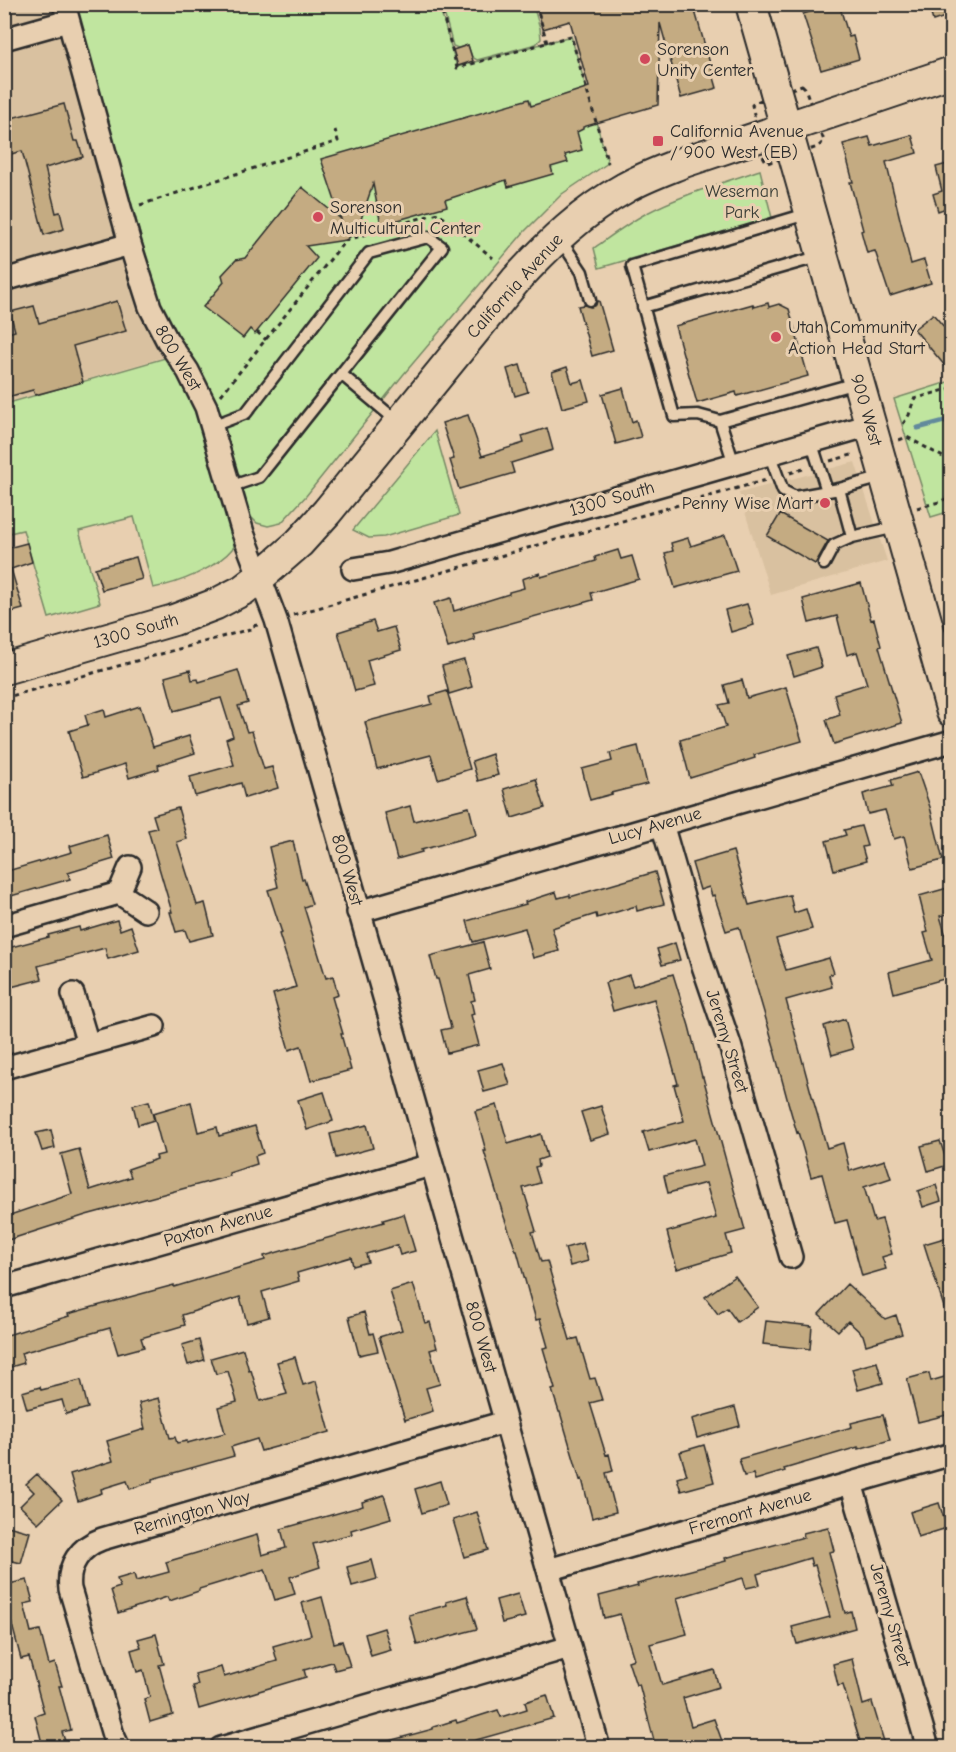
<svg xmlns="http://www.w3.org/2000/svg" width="956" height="1752" viewBox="0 0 956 1752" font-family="'Comic Neue',sans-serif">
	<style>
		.built { fill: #d9c1a0 }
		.green { fill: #c0e59f; stroke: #768865; stroke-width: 1.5 }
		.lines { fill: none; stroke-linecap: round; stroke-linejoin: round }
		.stream { stroke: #628a9c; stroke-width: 5 }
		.building { fill: #c4ab82; stroke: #2b2b2b; stroke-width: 1.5 }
		.lane-casing { stroke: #2b2b2b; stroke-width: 15 }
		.street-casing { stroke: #2b2b2b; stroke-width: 26 }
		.secondary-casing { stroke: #2b2b2b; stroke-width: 34 }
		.path { stroke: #2b2b2b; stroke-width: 3; stroke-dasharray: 4.5 4.5; stroke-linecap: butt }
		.lane { stroke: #e8cfb0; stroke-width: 10 }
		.street { stroke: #e8cfb0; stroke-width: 21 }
		.secondary { stroke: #e8cfb0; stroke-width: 30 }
		.poi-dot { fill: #d1495b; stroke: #e8cfb0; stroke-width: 2 }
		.labels { text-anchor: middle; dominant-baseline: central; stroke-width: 6; stroke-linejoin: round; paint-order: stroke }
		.poi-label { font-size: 18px; fill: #2b2b2b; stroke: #e8cfb0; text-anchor: start }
		.park-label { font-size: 18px; fill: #3a3e37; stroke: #e8cfb0 }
		.street-label { font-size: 18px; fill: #2b2b2b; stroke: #e8cfb0 }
	</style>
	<rect width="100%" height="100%" fill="#e8cfb0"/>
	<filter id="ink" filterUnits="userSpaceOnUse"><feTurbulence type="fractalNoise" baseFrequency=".0167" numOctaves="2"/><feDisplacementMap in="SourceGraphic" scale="12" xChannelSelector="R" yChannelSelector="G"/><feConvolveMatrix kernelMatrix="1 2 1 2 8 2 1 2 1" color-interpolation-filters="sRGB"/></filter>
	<g filter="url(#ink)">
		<path class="built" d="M5 5H54L108 210 136 307 150 335 164 357 5 403Z
			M855 462 887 561 771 595 739 493Z"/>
		<path class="green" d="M76 5H439L457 67 571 36 608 163 562 194 524 232 403 375 306 496 281 523 268 526 257 523 250 516 219 408C204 371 179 341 160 306Z
			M442 5H533L540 28 541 39 536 44 477 60 472 57 468 45 458 48 453 46Z
			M760 170 772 218 599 268 594 248C611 236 627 224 645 214 681 195 722 183 760 170Z
			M165 358 182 378 195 407 233 540 234 547C216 569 179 583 153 588L134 517 79 531 100 603 49 618 23 530 5 534V404Z
			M951 381V511L931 517 894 399Z
			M435 431 459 515 384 537 369 538 353 530Z"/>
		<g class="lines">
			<path class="stream" d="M918 428 952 419"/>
		</g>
		<path class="building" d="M536 4H693L717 88 681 98 660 23 658 105 583 127V129L577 132 582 150 565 155 568 162 551 167 553 174 508 187 506 180 445 200 447 206 381 225 373 184 357 231 346 240 306 246 317 258 255 334 250 329 243 338 203 307 224 282 222 275 236 260 245 258 302 187 341 219 321 159 529 99 531 106 589 87 570 21 543 29Z
			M835 4H839L849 37 853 36 859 59 821 70 803 14Z
			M928 4H951V15L933 21Z
			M468 45 473 61 458 66 453 50Z
			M64 104 74 141H78L83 157 45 168 56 213 60 212 64 229 44 235 22 151 4 156V120Z
			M912 135 917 153 886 162 911 264 924 260 931 283 890 296 875 251 867 253 861 231 863 230 850 182H853L843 144 869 137 872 146Z
			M951 163V209H946V208L938 211 933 194 942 191 936 167Z
			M117 301 126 331 73 346 83 382 35 395 33 390 4 398V334L15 331 10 312 34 306 39 323Z
			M597 301H599L613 350 592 356 578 306 584 305 591 307 596 305Z
			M768 303 769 307 779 304 789 309 808 376 737 396 736 392 697 403 675 326 753 304 754 307Z
			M933 314 951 335V373L914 329Z
			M520 365 528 392 515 396 507 369Z
			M567 367 572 383 583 380 589 401 562 408 552 372Z
			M623 388 632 422 636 420 641 437 616 444 602 394Z
			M468 415 482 456 524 443 522 436 547 428 553 450 511 463 514 473 459 489 450 460 454 459 442 423Z
			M780 514 828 541 815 564 767 536Z
			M725 535 737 571 675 588 665 553 673 551 671 543 688 538 691 546Z
			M27 543 32 562 11 569 23 609 4 614V549Z
			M618 550 621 559 632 556 639 579 591 593 593 600 473 634 475 640 448 648 434 603 451 598 454 611 509 594V592L524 588 522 579 540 573 541 577 596 561 595 557Z
			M136 557 142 579 102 590 95 568Z
			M861 583 871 620 874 619 881 646 879 647 902 723 834 744 826 720 840 715 834 694 867 684 857 652 847 655 837 616 809 623 803 599Z
			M747 604 754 625 731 632 725 610Z
			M373 621 377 632 394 627 401 650 367 660 374 686 355 691 338 632Z
			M816 648 822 667 794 676 788 656Z
			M464 660 472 687 449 694 442 666Z
			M190 670 192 680 198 679 199 682 238 670 248 703 238 706 247 732 252 731 264 769 272 767 278 788 245 798 241 783 195 796 190 777 234 765 226 739 233 736 221 698 174 711 165 677Z
			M742 680 747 698 786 687 802 741 754 755 755 758 690 778 680 740 726 727 719 705 729 703 724 685Z
			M447 691 470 769 438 779 431 755 377 769 365 722 432 704 430 696Z
			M140 706 153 747 189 736 195 753 158 765 159 769 129 778 125 764 83 777 69 731 88 725 85 715 104 709 106 717Z
			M638 746 647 784 611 793 612 794 590 800 582 769 612 761 610 753Z
			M492 754 498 775 478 781 472 761Z
			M918 772 930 807 943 860 912 868 904 836 894 839 885 810 868 814 863 794 893 786 891 780Z
			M536 779 545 808 512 818 504 789Z
			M410 806 414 821 469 807 476 835 421 850 422 852 397 859 385 813Z
			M178 808 187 839 177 842 197 905 205 903 213 935 189 941 185 930 176 932 170 912H172L148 830 157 828 153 815Z
			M861 826 867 846 862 847 866 861 834 870 826 841 846 835 844 830Z
			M107 835 114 859 68 873 70 879 4 898V872L72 852 70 846Z
			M293 841 302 879H304L312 904 304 907 326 978 333 976 338 995 332 997 343 1034H341L351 1070 311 1081 301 1046 289 1050 273 994 296 987 279 934 282 933 268 890 278 887 269 847Z
			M733 851 749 905 790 895 794 913 806 909 812 929 776 939 786 970 829 958 834 973 829 975 832 987 786 1000 810 1089 827 1148 843 1143 850 1171 885 1160 891 1178 864 1187 874 1221 882 1219 892 1254 882 1257 886 1269 862 1276 847 1220 835 1223 822 1174 811 1177 798 1132 797 1133 788 1102 774 1050H775L739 927 726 931 714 895 712 896 709 887 700 890 692 863Z
			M655 872 664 904 637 911 636 906 597 918 596 914 552 928 559 951 533 958 525 928 473 942 467 921 526 904 525 902 556 892 558 898 570 895V897Z
			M951 887V913L940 916 949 946 947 947 951 965V977L894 993 889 972 932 960 924 933 928 932 919 896Z
			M117 920 120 930 131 926 139 950 108 959 105 948 38 966 42 979 7 988 4 979V949L49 937 48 935 79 927 80 931Z
			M483 942 490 969 469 975 475 1000 471 1001 474 1014 471 1015 479 1045 447 1053 441 1030 451 1028 438 979H436L430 956Z
			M675 943 680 960 662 965 657 949Z
			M673 974 689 1026 702 1077H703L745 1230 726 1235 731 1253 677 1269 667 1232 716 1218 706 1183 668 1193 664 1176 702 1166 695 1139 649 1152 643 1132 684 1121 674 1085 678 1084 654 999 613 1011 605 983 629 975 633 986Z
			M845 1019 853 1049 832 1055 824 1026Z
			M503 1063 510 1085 484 1092 478 1070Z
			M324 1092 333 1121 307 1130 298 1100Z
			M149 1101 154 1120 138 1125 133 1105Z
			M191 1102 198 1132 217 1127 219 1136 255 1126 263 1153 255 1156 257 1164 229 1173 230 1176 86 1215 8 1240 4 1230V1217L72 1194 61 1154 79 1149 90 1190 131 1177 128 1169 157 1159 156 1156 164 1154 153 1113Z
			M497 1105 508 1144 541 1134 547 1157 538 1160 539 1166 535 1167 540 1183 523 1188 536 1231 532 1232 541 1262 547 1261 570 1340 578 1338 590 1379 595 1378 602 1400 590 1403 606 1455 609 1454 613 1471 606 1473 616 1512 592 1518 582 1479 580 1480 560 1412H559L552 1390 555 1389 543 1348 548 1347 540 1319 536 1320 517 1251H516L502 1211 484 1151H486L475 1111Z
			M601 1106 610 1134 590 1140 581 1112Z
			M367 1125 373 1148 336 1158 330 1134Z
			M51 1130 55 1148 42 1151 36 1133Z
			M940 1141 948 1165 928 1171 921 1146Z
			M936 1185 941 1201 923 1207 918 1191Z
			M404 1214 415 1251 400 1255 397 1245 366 1254 368 1262 353 1266 351 1257 297 1273 299 1281 262 1292 269 1317 247 1323 240 1297 182 1315 185 1325 141 1338 144 1347 118 1354 110 1328 21 1353 24 1363 4 1369V1336L69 1316 68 1314 93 1307 174 1285V1287L265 1260 264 1256 384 1222 383 1220Z
			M951 1236V1320H948L924 1244Z
			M583 1243 588 1261 570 1266 565 1248Z
			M735 1276 758 1307 737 1322 727 1308 718 1314 705 1297Z
			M413 1284 425 1323 430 1322 437 1348 430 1350 440 1384 426 1388 433 1411 405 1420 379 1337 402 1330 390 1291Z
			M847 1284 885 1319 896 1315 902 1334 866 1345 863 1335 848 1321 838 1331 819 1314Z
			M364 1312 370 1334 373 1333 378 1351 359 1355 349 1317Z
			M766 1321 812 1326 810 1349 763 1344Z
			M199 1340 204 1360 188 1365 182 1345Z
			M243 1349 249 1371 251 1370 260 1401 287 1394 277 1362 295 1357 303 1385 316 1381 330 1432 261 1451 257 1439 231 1447 234 1456 152 1479V1482L130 1489 127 1481 101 1489 102 1493 78 1501 70 1474 113 1461 107 1441 145 1429 139 1403 159 1398 170 1438 175 1437 177 1443 187 1441V1443L225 1433 218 1407 237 1402 228 1371 216 1374 211 1358Z
			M877 1362 883 1383 858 1390 852 1369Z
			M929 1373 931 1381 951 1375V1414L918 1422 907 1379Z
			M81 1380 88 1408 66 1414 62 1400 27 1409 22 1392 40 1387 41 1390Z
			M735 1407 740 1426 697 1438 692 1419Z
			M883 1415 890 1440 858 1449V1447L784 1469 785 1471 755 1480 753 1474 744 1476 739 1459 852 1427 851 1423Z
			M704 1445 714 1482 681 1491 677 1478 687 1475 680 1452Z
			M37 1474 62 1500 38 1523 20 1506 34 1492 26 1484Z
			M440 1481 447 1505 422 1513 415 1489Z
			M384 1495 391 1518 351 1530 352 1534 313 1544 320 1567 290 1577 295 1594 275 1600 265 1569 199 1589V1591L169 1601 167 1597 118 1613 111 1590 120 1587 117 1579 134 1574 136 1581 169 1572 166 1562 257 1535 262 1555 286 1548 281 1529 363 1506 362 1502Z
			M939 1503 947 1528 918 1537 910 1512Z
			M477 1512 488 1550 464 1557 453 1520Z
			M4 1525 30 1532 21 1563 4 1559Z
			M828 1527 834 1551 829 1552 845 1613 851 1611 855 1628 797 1644 792 1627 830 1617 815 1565 812 1566 810 1558 757 1574 760 1585 746 1588 743 1578 677 1598 687 1634 650 1644 662 1685 714 1670 719 1687 683 1698 691 1726 714 1719 722 1741 703 1748H656L639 1684 636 1685 628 1661 634 1659 620 1614 604 1618 599 1596 638 1586 637 1584 726 1561 725 1558 804 1537 803 1533Z
			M372 1560 377 1579 352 1586 347 1567Z
			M27 1580 33 1602 24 1604 31 1632 40 1630 49 1665 55 1663 62 1686H59L71 1730 62 1732 65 1741 43 1747 35 1716 44 1713 29 1657 21 1659 10 1617 4 1618V1585Z
			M518 1594 525 1617 502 1623 496 1600Z
			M467 1596 477 1629 417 1645 409 1615 447 1605 446 1602Z
			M322 1597 334 1643 342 1641 350 1666 335 1670 332 1662 304 1670 306 1677 199 1709 193 1686 198 1685 195 1674 221 1667 224 1677 277 1661 273 1646 311 1635 302 1603Z
			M384 1628 391 1650 371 1656 365 1634Z
			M156 1634 164 1664 159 1665 173 1715 150 1722 144 1699 150 1697 143 1670 137 1672 131 1650 141 1647 138 1639Z
			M852 1659 863 1705 872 1702 886 1748H862L843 1685 838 1686 833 1664Z
			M547 1695 554 1718 469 1742 471 1748H382L381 1743 433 1729V1727L456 1720 457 1723 498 1710 501 1717 527 1709 525 1702Z"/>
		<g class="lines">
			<defs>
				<path id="lane" d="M560 239 582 272 590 300
					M643 307 821 256
					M341 374 397 421
					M720 421 856 383
					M212 426 246 413 369 253 428 237 442 247 259 477 229 487
					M811 441 827 491
					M769 453 783 491 795 497 839 489
					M734 464 720 421 698 415 674 416 632 266 810 213
					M883 477 839 489 852 537 896 527
					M824 564 834 545 852 537"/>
				<path id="street" d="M64 4 130 244 150 307 167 340 188 371 206 407 243 533 276 620 599 1748
					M4 39 68 21
					M4 280 130 244
					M353 569 389 563 870 425
					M662 824 702 963 730 1045 791 1257
					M119 893 146 911
					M358 912 952 741
					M4 926 119 893 130 867
					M73 994 88 1044
					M4 1068 154 1026
					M4 1287 431 1165
					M851 1483 928 1748
					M548 1570 952 1454
					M119 1748 113 1735 70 1589C67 1565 80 1547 102 1539L505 1422
					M221 1748 570 1647"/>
				<path id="secondary" d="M751 4 952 712
					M4 669 174 620 216 604 243 590 260 577 299 543 327 512 516 280C549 244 583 211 625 188 644 177 664 170 684 162L952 72"/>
			</defs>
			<use href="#lane" class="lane-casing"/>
			<use href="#street" class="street-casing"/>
			<use href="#secondary" class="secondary-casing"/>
			<path class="path" d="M440 4 457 68 571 36 608 163
				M536 4 547 43
				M802 85 805 88 824 141 818 147 767 163 763 156 752 105 756 102Z
				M140 205 338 141 335 130
				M360 222 370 233 438 213 493 258
				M257 332 266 340
				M221 395 345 241 370 233
				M903 424 909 415 914 399 952 388
				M899 440 907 437 952 462
				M830 461 855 454
				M952 462 948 471 952 473
				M790 473 806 468
				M917 508 939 502 952 496
				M293 615 766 480
				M4 698 250 629 251 626 258 625"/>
			<use href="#lane" class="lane"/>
			<use href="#street" class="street"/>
			<use href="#secondary" class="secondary"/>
		</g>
	</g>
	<g class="poi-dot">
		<circle cx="645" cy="59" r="6"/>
		<rect x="652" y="135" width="12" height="12" rx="3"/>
		<circle cx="318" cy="217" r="6"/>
		<circle cx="776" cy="337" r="6"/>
		<circle cx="825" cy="503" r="6"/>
	</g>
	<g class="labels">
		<g class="poi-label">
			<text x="657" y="49">Sorenson<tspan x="657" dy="21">Unity Center</tspan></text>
			<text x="670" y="131">California Avenue<tspan x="670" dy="21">/ 900 West (EB)</tspan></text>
			<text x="330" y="207">Sorenson<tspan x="330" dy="21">Multicultural Center</tspan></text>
			<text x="788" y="327">Utah Community<tspan x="788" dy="21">Action Head Start</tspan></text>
			<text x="813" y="503" text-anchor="end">Penny Wise Mart</text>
		</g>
		<g class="park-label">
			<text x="742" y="191">Weseman<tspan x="742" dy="21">Park</tspan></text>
		</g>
		<g class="street-label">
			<text transform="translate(515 286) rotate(-48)">California Avenue</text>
			<text transform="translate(178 358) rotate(59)">800 West</text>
			<text transform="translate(866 410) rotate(74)">900 West</text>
			<text transform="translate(612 499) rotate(-16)">1300 South</text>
			<text transform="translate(136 631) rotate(-16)">1300 South</text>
			<text transform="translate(655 826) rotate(-16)">Lucy Avenue</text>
			<text transform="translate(347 870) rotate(74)">800 West</text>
			<text transform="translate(727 1041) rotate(73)">Jeremy Street</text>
			<text transform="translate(218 1226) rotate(-16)">Paxton Avenue</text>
			<text transform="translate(481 1337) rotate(74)">800 West</text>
			<text transform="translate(750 1512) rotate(-16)">Fremont Avenue</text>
			<text transform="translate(192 1513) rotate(-16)">Remington Way</text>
			<text transform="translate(890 1615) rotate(74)">Jeremy Street</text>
		</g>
	</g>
	<rect width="956" height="1752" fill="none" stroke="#e8cfb0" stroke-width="24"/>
	<rect x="12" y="12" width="932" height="1728" fill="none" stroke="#2b2b2b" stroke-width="2" filter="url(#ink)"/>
</svg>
